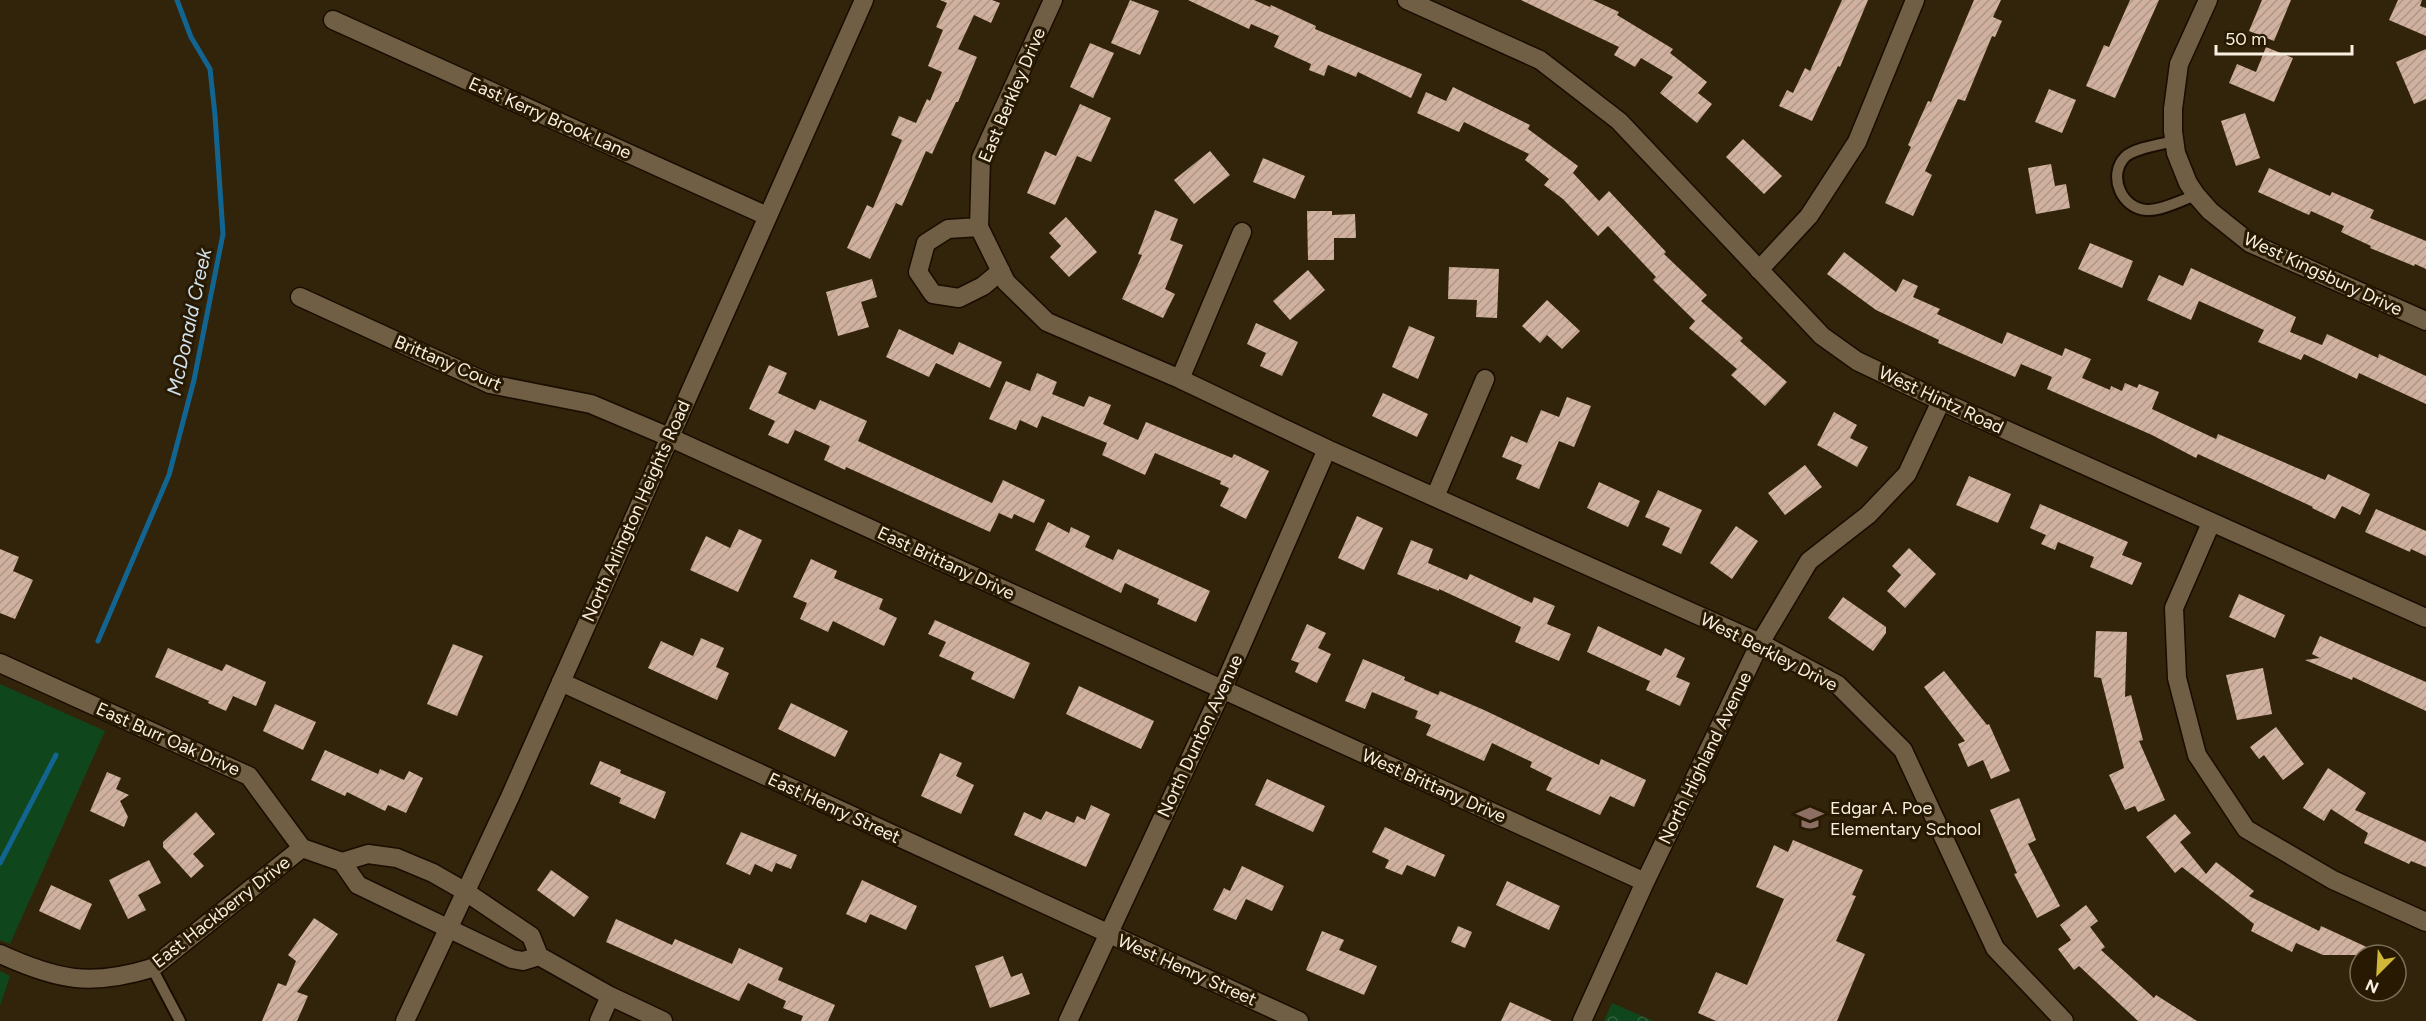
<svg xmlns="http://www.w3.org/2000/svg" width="2426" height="1021" viewBox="0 0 2426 1021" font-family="Figtree,sans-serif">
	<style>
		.green { fill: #10461c }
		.forest { fill: url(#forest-crowns) }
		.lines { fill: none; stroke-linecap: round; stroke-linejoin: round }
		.stream { stroke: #136591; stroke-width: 5 }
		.building { fill: url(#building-hatch) }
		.lane-casing { stroke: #190c00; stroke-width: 14 }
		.street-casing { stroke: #190c00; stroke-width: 21 }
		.secondary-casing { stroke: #190c00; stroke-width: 21 }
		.lane { stroke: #705f45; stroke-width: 10 }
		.street { stroke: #705f45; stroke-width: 18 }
		.secondary { stroke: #705f45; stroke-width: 18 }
		.labels { text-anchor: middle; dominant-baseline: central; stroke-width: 6; stroke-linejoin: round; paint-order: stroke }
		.street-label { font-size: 18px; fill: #f8efe0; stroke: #281a02 }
		.poi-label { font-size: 18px; fill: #f8efe0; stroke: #281a02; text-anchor: start }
		.water-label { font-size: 20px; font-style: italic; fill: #d2e4f1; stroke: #281a02 }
	</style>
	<defs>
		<pattern id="forest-crowns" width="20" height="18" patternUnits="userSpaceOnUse" patternTransform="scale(1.5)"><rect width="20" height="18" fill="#10461c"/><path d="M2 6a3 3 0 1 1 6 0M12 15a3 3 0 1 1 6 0" fill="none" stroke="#34613d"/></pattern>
		<pattern id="building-hatch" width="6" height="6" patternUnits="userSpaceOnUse" patternTransform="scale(1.5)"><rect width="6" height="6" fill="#d0b19f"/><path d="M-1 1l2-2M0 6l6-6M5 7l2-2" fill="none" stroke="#ae9788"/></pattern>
	</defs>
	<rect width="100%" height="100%" fill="#32240a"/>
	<path class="green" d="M0 684 105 731 10 944 0 940Z
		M0 971 10 976 0 1006Z"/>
	<path class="forest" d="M1612 1003 1653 1021H1604Z"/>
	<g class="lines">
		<path class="stream" d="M98 641 169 475 194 380 223 234 215 115 210 69 191 37 177 0
			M0 863 56 755"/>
	</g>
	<path class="building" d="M940 0H992L1000 3 991 23 974 15 958 49 977 57 958 102H956L932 154 926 151 902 206 896 203 870 259 847 248 867 205 873 208 902 140 891 135 899 116 916 123 927 99 930 101 942 72 928 66 943 30 936 27 947 3Z
		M1130 0 1159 11 1140 55 1111 43Z
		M1188 0H1254L1270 7 1271 5 1316 26 1315 29 1422 74 1411 98 1358 72 1356 77 1328 65 1324 76 1309 70 1311 64 1274 47 1279 36 1251 24 1249 29Z
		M1521 0H1593L1619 12 1617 15 1673 49 1670 53 1707 82 1698 93 1712 104 1697 123 1660 93 1673 77 1641 58 1635 67 1614 55 1619 47Z
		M1842 0H1868L1840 67 1838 66 1812 121 1779 106 1787 90 1793 93 1805 68 1810 71Z
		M1974 0H2001L1993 17 2002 21 1995 37 1992 36 1965 101 1958 99 1925 171 1932 175 1913 216 1885 203 1911 147 1908 145 1928 101 1931 102Z
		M2130 0H2159L2115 98 2086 86 2104 45 2109 47Z
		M2262 0H2291L2274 41 2249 31Z
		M2398 0H2422L2420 6 2426 8V36L2389 20Z
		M1090 43 1114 53 1093 98 1070 87Z
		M2266 47 2293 58 2274 102 2229 83 2237 64 2256 72Z
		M2426 49V99L2414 104 2396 62Z
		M1453 87 1530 125 1528 129 1578 166 1573 173 1599 201 1609 191 1666 252 1664 254 1707 295 1701 301 1743 338 1740 341 1787 382 1765 406 1731 375 1737 369 1689 328 1695 321 1653 280 1656 277 1608 226 1598 236 1563 199 1544 185 1549 179 1525 160 1529 154 1464 122 1459 132 1417 113 1426 92 1446 101Z
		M2049 89 2076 100 2062 133 2035 122Z
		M1080 104 1111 118 1091 162 1077 156 1055 205 1027 193 1045 151 1056 156Z
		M2245 113 2260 158 2236 166 2221 121Z
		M1743 139 1782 176 1764 194 1726 157Z
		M1210 151 1230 175 1194 204 1174 180Z
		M1263 158 1305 176 1295 199 1253 182Z
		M2051 164 2055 186 2066 184 2070 208 2036 214 2028 168Z
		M2269 168 2330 196 2332 192 2374 210 2370 218 2426 241V269L2415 264 2414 266 2370 248 2371 246 2341 232 2344 226 2311 211 2309 215 2258 192Z
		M1155 210 1178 219 1170 240 1183 245 1165 289 1175 294 1163 318 1122 299 1142 255 1138 254Z
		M1307 211H1332V215L1355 214 1356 238H1334V260H1308Z
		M1066 217 1097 252 1069 277 1050 257 1061 246 1049 233Z
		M2090 243 2133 261 2122 288 2078 269Z
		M1844 252 1896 292 1903 279 1918 286 1913 297 1940 309 1937 314 2002 344 2007 332 2062 356 2065 348 2091 359 2082 378 2110 390 2111 386 2122 391 2125 383 2137 388 2139 384 2159 392 2152 409 2216 439 2218 434 2325 480 2328 474 2370 494 2360 515 2342 506 2335 519 2312 508 2313 507 2198 454 2196 458 2152 435 2047 389 2052 377 2021 364 2015 377 1938 343 1939 340 1876 310 1827 274Z
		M1449 267 1499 269 1497 318 1476 317 1477 300 1448 299Z
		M2191 268 2296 317 2290 332 2322 345 2327 334 2378 358 2379 354 2426 376V404L2359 373 2357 379 2304 354 2301 360 2258 342 2264 330 2199 301 2191 320 2147 300 2159 275 2183 286Z
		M1308 270 1325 290 1290 320 1273 301Z
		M872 279 877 297 861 302 869 327 838 336 826 292Z
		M1547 300 1580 331 1562 349 1547 335 1540 343 1522 326Z
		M1256 323 1298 342 1282 376 1260 366 1266 353 1247 344Z
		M1409 326 1435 337 1418 379 1392 367Z
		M899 329 953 355 959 342 1002 362 990 388 936 363 929 377 886 357Z
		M769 365 787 373 778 393 815 410 820 400 867 421 858 441 992 503 1003 480 1045 500 1034 523 1014 514 1012 519 999 513 990 532 846 467 845 470 824 460 830 446 795 430 788 444 768 435 775 421 749 409Z
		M1037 373 1057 382 1052 394 1084 407 1089 396 1111 405 1103 424 1138 440 1146 422 1232 458 1234 454 1269 471 1246 519 1220 506 1229 488 1220 484 1221 481 1155 453 1145 475 1102 455 1107 443 1042 416 1037 428 1020 420 1016 430 989 419 1006 381 1030 391Z
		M1383 393 1428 414 1417 437 1372 416Z
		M1567 397 1591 406 1574 447 1559 441 1539 489 1516 479 1522 465 1502 457 1511 436 1527 443 1541 410 1559 417Z
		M1834 412 1857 425 1850 438 1868 447 1857 467 1817 445Z
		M1805 465 1822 487 1785 515 1768 493Z
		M1969 476 2011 494 1998 523 1956 505Z
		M1599 482 1640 501 1628 527 1587 508Z
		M1658 490 1702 510 1681 554 1662 545 1670 528 1645 517Z
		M2040 504 2128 542 2122 555 2142 563 2132 585 2090 567 2094 557 2058 542 2055 550 2041 544 2046 535 2030 528Z
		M2376 509 2426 531V556L2411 549 2410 552 2365 532Z
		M1357 516 1383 528 1364 570 1338 558Z
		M1048 522 1069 533 1071 527 1090 536 1085 547 1113 560 1118 549 1210 591 1196 622 1157 604 1159 599 1125 583 1121 593 1035 550Z
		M1736 526 1758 541 1732 579 1710 563Z
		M739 529 762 540 738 592 690 570 706 536 730 548Z
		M1411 540 1433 549 1428 563 1467 580 1470 574 1532 603 1534 597 1555 606 1547 624 1571 634 1559 661 1515 642 1521 627 1439 589V591L1397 574Z
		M1909 548 1936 574 1905 608 1887 591 1901 575 1892 566Z
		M0 549 19 557 13 571 33 580 15 619 0 613Z
		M811 559 837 571 834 578 883 599 879 609 897 618 884 646 833 621 828 632 800 619 807 603 793 597Z
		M2239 594 2285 615 2275 638 2229 617Z
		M1843 597 1886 627V633L1873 651 1828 618Z
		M935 620 1030 663 1014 699 971 679 974 672 939 656 946 642 928 634Z
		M1307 624 1326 633 1318 648 1331 654 1317 683 1295 672 1299 663 1291 660Z
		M1598 626 1661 656 1665 648 1685 658 1676 677 1690 683 1680 706 1646 690 1650 681 1587 652Z
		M2096 631 2127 632 2125 697 2131 695 2143 740 2139 741 2165 800 2138 812 2135 806 2125 810 2109 775 2124 768 2101 678 2094 677Z
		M2320 636 2426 682V711L2353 677 2352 680 2305 660 2320 658 2312 654Z
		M701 638 724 648 716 667 729 673 717 700 648 668 661 641 693 656Z
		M453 644 483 656 457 716 427 704Z
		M168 648 222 671 226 664 266 682 256 706 233 696 226 711 208 703 209 701 155 677Z
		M1363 659 1405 677 1404 680 1438 695 1440 691 1484 710 1599 765 1601 759 1646 780 1634 807 1610 796 1600 815 1546 790 1552 778 1530 767 1532 762 1492 743 1484 761 1426 735 1431 725 1415 718 1418 711 1372 692 1365 709 1345 701Z
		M2263 668 2272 714 2237 720 2226 675Z
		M1944 671 1987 725 1989 724 2010 771 1991 779 1983 760 1968 767 1958 744 1965 741 1924 687Z
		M1079 686 1154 721 1141 749 1066 714Z
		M791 703 848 731 835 757 778 729Z
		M275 704 316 722 303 750 263 731Z
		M2276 727 2304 764 2283 780 2264 755 2259 759 2250 747Z
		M325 750 378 774 380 769 404 780 409 771 423 778 406 813 388 805 385 811 347 792 345 796 311 780Z
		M940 753 962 763 956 776 974 785 961 814 921 796Z
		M600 761 621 770 620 773 666 792 655 819 619 803 621 798 590 784Z
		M2328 768 2366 793 2355 810 2426 842V867L2411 861 2409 864 2364 843 2368 833 2331 809 2324 821 2303 808Z
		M107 772 121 778 116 789 129 795 120 801 128 817 124 827 90 811Z
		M1267 779 1325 806 1313 832 1255 805Z
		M2019 798 2036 840 2028 844 2060 906 2037 918 2014 874 2017 873 1990 810Z
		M1091 805 1110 814 1086 867 1014 835 1024 812 1041 820 1046 811 1074 823 1077 816 1085 820Z
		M196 812 215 834 193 854 204 866 191 878 163 847V842Z
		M2175 814 2191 833 2180 842 2206 874 2216 862 2254 891 2249 896 2319 931 2321 926 2384 955H2323L2296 943 2292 952 2251 931 2254 924 2182 867 2175 873 2146 837Z
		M1385 827 1445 855 1435 877 1407 865 1402 875 1385 868 1389 860 1372 852Z
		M741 832 797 855 791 869 776 863 772 872 755 864 750 875 726 864Z
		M1793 840 1863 870 1852 895 1856 896 1836 941 1865 954 1837 1021H1716L1698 1013 1716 972 1747 985 1784 899 1756 887 1774 845 1788 852Z
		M149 860 161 883 138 895 146 910 128 919 109 880Z
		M1242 866 1284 886 1272 911 1246 899 1236 920 1213 910 1224 888 1230 891Z
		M551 870 589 897 574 917 537 890Z
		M862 880 917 906 906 930 870 914 866 923 846 914Z
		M1507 881 1560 906 1549 930 1496 905Z
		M51 885 92 904 80 930 39 911Z
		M2086 905 2098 921 2090 927 2105 947 2101 950 2154 998 2156 995 2197 1021H2138L2079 966 2074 970 2058 949 2071 940 2060 925Z
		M314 918 338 934 297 992 308 996 297 1021H262L278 983 286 986 296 961 288 955Z
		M616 919 672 945 675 939 732 964 739 948 783 968 778 980 835 1005 828 1021H801L803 1016 783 1008 786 1001 748 983 739 1001 606 942Z
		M1458 926 1472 932 1465 948 1451 942Z
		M1322 931 1344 940 1339 950 1377 966 1364 995 1306 970Z
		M1003 956 1011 977 1022 973 1030 994 990 1008 975 966Z
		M1510 1002 1552 1021H1501Z"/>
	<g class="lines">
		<defs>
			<path id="lane" d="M2174 141C2162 144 2134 148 2125 157 2107 176 2122 209 2147 210 2161 211 2182 200 2196 195
				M152 968 180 1021"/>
			<path id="street" d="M1053 0 981 158 979 227 1006 282 1047 322 1180 379 1327 449 1760 643 1838 685 1903 750 1995 948 2064 1021
				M2208 0 2179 64 2173 109V131L2176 153 2188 183 2196 195 2210 211 2250 243 2426 321
				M333 20 767 216
				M979 227 948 229 926 243 918 272 933 294 959 298 983 286 1001 271
				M1759 270 1809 216 1857 142 1915 0
				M300 297 490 384 591 404 669 437 1645 882
				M1180 379 1242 232
				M1435 497 1485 379
				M2211 523 2174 608 2177 678 2197 755 2246 829 2333 880 2426 922
				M0 663 249 776 302 848 342 862 368 854 397 858 433 873 466 892 531 936 539 956 610 996 663 1021
				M561 682 1299 1021
				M342 862 358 885 512 959 523 961 539 956
				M0 954C57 980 90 987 152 968L302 848
				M599 1021 610 996
				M1068 1021 1222 690 1327 449
				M1582 1021 1645 882 1760 643 1809 561 1868 515 1907 474 1941 401"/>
			<path id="secondary" d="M1407 0 1540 60 1619 121 1822 336 1857 361 1941 401 2426 618
				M405 1021 510 797 864 0"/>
		</defs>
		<use href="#lane" class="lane-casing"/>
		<use href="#street" class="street-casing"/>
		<use href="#secondary" class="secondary-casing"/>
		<use href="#lane" class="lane"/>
		<use href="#street" class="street"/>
		<use href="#secondary" class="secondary"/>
	</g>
	<defs>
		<symbol id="school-bare" viewBox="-9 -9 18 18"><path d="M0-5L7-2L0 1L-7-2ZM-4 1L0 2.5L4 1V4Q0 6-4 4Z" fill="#8d6e63" stroke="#281a02" stroke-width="2.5" paint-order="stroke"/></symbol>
	</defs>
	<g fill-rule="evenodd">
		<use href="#school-bare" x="1791" y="799" width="38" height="38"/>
	</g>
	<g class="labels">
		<g class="street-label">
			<text transform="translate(1012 95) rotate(-67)">East Berkley Drive</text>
			<text transform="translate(550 118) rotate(24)">East Kerry Brook Lane</text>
			<text transform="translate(2323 274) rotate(25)">West Kingsbury Drive</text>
			<text transform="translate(448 363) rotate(23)">Brittany Court</text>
			<text transform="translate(1941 400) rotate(25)">West Hintz Road</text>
			<text transform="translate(636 511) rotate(-66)">North Arlington Heights Road</text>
			<text transform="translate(946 563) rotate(25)">East Brittany Drive</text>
			<text transform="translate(1769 652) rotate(27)">West Berkley Drive</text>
			<text transform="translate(1200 736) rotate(-65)">North Dunton Avenue</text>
			<text transform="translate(168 739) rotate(24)">East Burr Oak Drive</text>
			<text transform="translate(1705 758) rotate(-64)">North Highland Avenue</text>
			<text transform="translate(1434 786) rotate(24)">West Brittany Drive</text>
			<text transform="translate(834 808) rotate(25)">East Henry Street</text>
			<text transform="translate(221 912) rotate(-38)">East Hackberry Drive</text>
			<text transform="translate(1187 970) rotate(24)">West Henry Street</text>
		</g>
		<g class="poi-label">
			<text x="1830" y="808">Edgar A. Poe<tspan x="1830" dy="21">Elementary School</tspan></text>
		</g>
		<g class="water-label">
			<text transform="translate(189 322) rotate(-78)">McDonald Creek</text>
		</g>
	</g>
	<g transform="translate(2378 973) rotate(204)"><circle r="28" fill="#281a02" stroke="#7b6f5b" stroke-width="1.5"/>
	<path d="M0-4.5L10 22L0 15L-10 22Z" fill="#cfb837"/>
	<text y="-9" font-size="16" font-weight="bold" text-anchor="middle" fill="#f8efe0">N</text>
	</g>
	<path d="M2216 45v9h136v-9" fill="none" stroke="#f8efe0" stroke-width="3"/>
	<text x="2225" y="45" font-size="18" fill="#f8efe0" stroke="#281a02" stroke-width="4.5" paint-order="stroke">50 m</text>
</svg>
